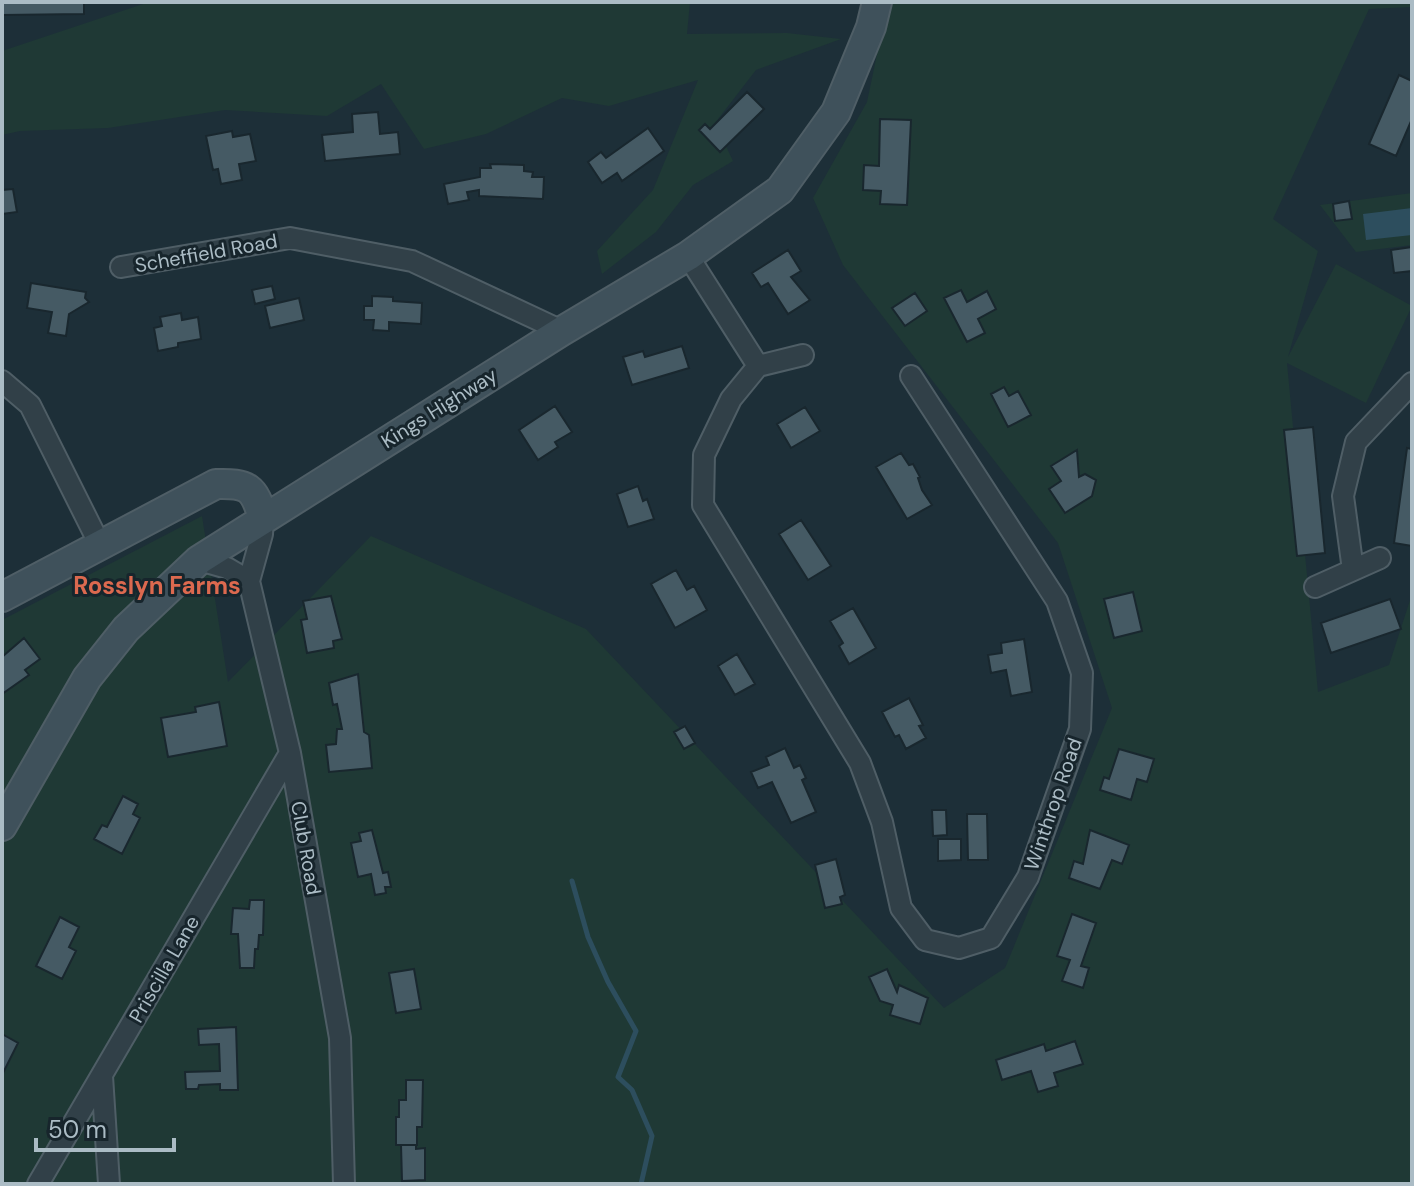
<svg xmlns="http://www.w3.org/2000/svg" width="1414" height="1186" viewBox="0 0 1414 1186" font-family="'DM Sans',sans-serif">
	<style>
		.green { fill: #1f3935 }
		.water { fill: #2d4e5e }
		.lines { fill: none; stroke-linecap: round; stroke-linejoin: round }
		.stream { stroke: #2d4e5e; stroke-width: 5 }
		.building { fill: #455a64; stroke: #19272e; stroke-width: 2 }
		.street-casing { stroke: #4f5e66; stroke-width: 24 }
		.secondary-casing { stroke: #4f5e66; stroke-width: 32 }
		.street { stroke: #314048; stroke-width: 20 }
		.secondary { stroke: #3f515b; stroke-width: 28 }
		.labels { text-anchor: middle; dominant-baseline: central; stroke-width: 6; stroke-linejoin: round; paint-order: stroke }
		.street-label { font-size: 20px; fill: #abbcc5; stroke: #17252c }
		.quarter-label { font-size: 24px; font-weight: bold; fill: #dc694f; stroke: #17252c }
	</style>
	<rect width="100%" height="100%" fill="#1d2f38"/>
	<path class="green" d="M149 2H690L687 34 787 33 841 39 756 70 715 123 733 161 693 185 656 232 602 274 597 251 653 190 698 80 609 106 562 98 486 134 424 149 381 84 327 116 225 110 108 128 20 131 2 135V51Z
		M888 2H1412V7L1369 9 1273 219 1318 251 1288 357 1336 264 1412 306 1366 403 1287 363 1318 692 1389 665 1412 594V1184H2V620L202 516 228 682 371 536 586 629 944 1008 1005 968 1112 708 1058 543 843 265 813 198 867 102Z
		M1412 193V245L1356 252 1320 205Z"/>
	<path class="water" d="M1412 208V235L1366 240 1363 214Z"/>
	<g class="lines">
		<path class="stream" d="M572 881 588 937 608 982 636 1031 618 1077 632 1090 652 1136 641 1184"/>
	</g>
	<path class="building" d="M2 2H84V14L2 15Z
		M1399 75 1412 81V119L1396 156 1369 144Z
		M747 92 764 109 720 152 699 130 705 124 710 129Z
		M378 112 380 134 398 132 400 154 325 161 322 135 353 132 352 114Z
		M880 119 911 120 907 205 880 204 881 191 863 190 864 165 879 166Z
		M648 128 664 151 622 181 617 173 602 183 588 162 601 152 606 158Z
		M232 131 233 137 250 134 256 161 239 164 242 180 221 184 218 169 213 170 206 136Z
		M490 164 524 165V171L533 172 532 177H544L543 199 479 196V190L467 192 469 200 448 204 444 184 480 177V168H491Z
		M13 189 17 212 2 214V190Z
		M1349 201 1352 219 1335 221 1333 204Z
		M1412 247V271L1394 273 1391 250Z
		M788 250 801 271 791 277 810 300 788 314 768 283 761 287 752 273Z
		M31 283 86 292 85 298 89 302 69 314 66 336 48 333 52 312 27 308Z
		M272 286 275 299 255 304 252 290Z
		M961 290 967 302 987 291 996 309 978 319 985 333 967 342 944 298Z
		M915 293 927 311 905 326 892 308Z
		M372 296 393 297V301L422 303 421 324 389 322V331L373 330 374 320H364V306H372Z
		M299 298 304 320 270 328 265 306Z
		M181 313 182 320 198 317 201 339 178 343V347L158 351 154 328 162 326 160 317Z
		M682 346 689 368 632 385 623 357 643 351 645 357Z
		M1004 387 1009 396 1018 391 1031 415 1008 427 991 394Z
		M555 406 572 432 555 442 558 447 538 460 519 430Z
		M805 407 820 431 791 448 777 424Z
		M1313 427 1325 553 1297 556 1284 430Z
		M1407 448 1412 449V546L1394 543Z
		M1077 450 1079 477 1085 474 1096 480 1092 496 1065 513 1049 489 1061 481 1051 466Z
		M901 453 909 465 913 464 920 477 918 478 922 490 932 505 907 519 876 467Z
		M638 486 643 501 647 499 654 519 628 527 617 494Z
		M801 520 831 566 808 580 779 534Z
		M676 570 687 590 694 586 707 610 675 628 651 584Z
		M1133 592 1142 631 1114 638 1104 599Z
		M331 596 342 639 333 641 334 648 307 653 301 620 307 619 303 601Z
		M1390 599 1401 629 1331 653 1321 623Z
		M853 608 876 648 849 664 839 646 843 643 830 621Z
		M24 638 40 659 25 670 29 675 2 694V657Z
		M1024 639 1032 692 1011 696 1006 670 991 673 988 655 1002 653 1001 643Z
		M737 654 755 684 735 695 718 666Z
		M358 674 364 732 369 735 372 768 329 772 326 745 336 744 337 729H342L337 704 333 705 329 683Z
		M909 698 923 725 919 726 926 738 906 749 899 735 895 737 882 712Z
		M219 702 227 746 168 757 161 718 196 712 195 707Z
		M685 726 695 743 684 749 674 732Z
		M785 748 794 768 800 765 806 778 802 780 816 812 791 823 772 782 758 788 751 772 769 765 766 757Z
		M1119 749 1154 759 1147 782 1137 779 1131 800 1100 790 1104 777 1109 779Z
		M123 796 138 804 133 814 140 818 122 854 94 839 102 825 107 827Z
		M932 810H946L947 835 933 836Z
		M967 814H987L988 860H968Z
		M372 830 383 873 388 872 391 887H385L386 893 375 895 371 874 358 877 351 843 361 841 359 833Z
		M1090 830 1129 845 1122 864 1112 860 1100 889 1069 878 1074 861 1083 864Z
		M938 839H961V860L938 861Z
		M836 859 845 895 840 897 842 904 825 908 815 865Z
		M250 900H264L263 935H259L258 949H255L254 968H240L238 934H231L233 908 249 909Z
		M1072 914 1096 923 1081 966 1089 968 1083 988 1062 981 1070 960 1057 956Z
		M60 917 79 927 69 947 76 951 62 979 36 966Z
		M414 969 421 1009 396 1013 389 973Z
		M887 969 897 992 899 985 928 998 920 1024 890 1015 893 1005 880 1001 869 977Z
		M236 1027 238 1090H220V1084L199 1085 198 1089H186L185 1072 220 1071 219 1044 199 1045 198 1029Z
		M2 1034 18 1043 2 1075Z
		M1075 1041 1083 1064 1054 1073 1058 1086 1038 1092 1031 1071 1002 1080 996 1060 1044 1044 1046 1051Z
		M406 1080H423L422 1127H417V1145H396V1117H399V1100H406Z
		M401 1145H416V1149L425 1148V1180L402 1181Z"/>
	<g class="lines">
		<defs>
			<path id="street" d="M688 256 758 366 731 399 704 455 703 505 860 763 882 822 901 908 925 940 959 948 991 938 1028 877 1080 729 1082 673 1057 601 911 376
				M121 267 290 238 412 261 562 331
				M758 366 803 355
				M2 381 30 405 100 545
				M263 518 262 534 249 581 290 753 340 1038 344 1184
				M199 560 227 568 249 581
				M1353 570 1343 496 1356 442 1412 383
				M1315 587 1380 558
				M102 1076 109 1184
				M38 1184 290 753"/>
			<path id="secondary" d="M2 597 216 484C248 483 254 487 263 518
				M2 826 87 678 126 629 199 560 562 331 688 256 780 190 836 112 871 27 877 2"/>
		</defs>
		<use href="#street" class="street-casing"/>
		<use href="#secondary" class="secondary-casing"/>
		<use href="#street" class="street"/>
		<use href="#secondary" class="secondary"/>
	</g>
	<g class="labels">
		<g class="street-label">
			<text transform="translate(206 253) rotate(-10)">Scheffield Road</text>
			<text transform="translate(439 408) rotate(-32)">Kings Highway</text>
			<text transform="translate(1053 804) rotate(-71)">Winthrop Road</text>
			<text transform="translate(306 848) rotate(80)">Club Road</text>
			<text transform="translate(164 969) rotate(-60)">Priscilla Lane</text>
		</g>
		<g class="quarter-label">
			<text x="157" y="585">Rosslyn Farms</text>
		</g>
	</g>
	<rect width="1414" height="1186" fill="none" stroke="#abbcc5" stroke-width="8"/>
	<path d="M36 1138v12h138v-12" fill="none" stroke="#abbcc5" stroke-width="4"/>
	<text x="48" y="1138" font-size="24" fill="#abbcc5" stroke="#17252c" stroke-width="6" paint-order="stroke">50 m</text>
</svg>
